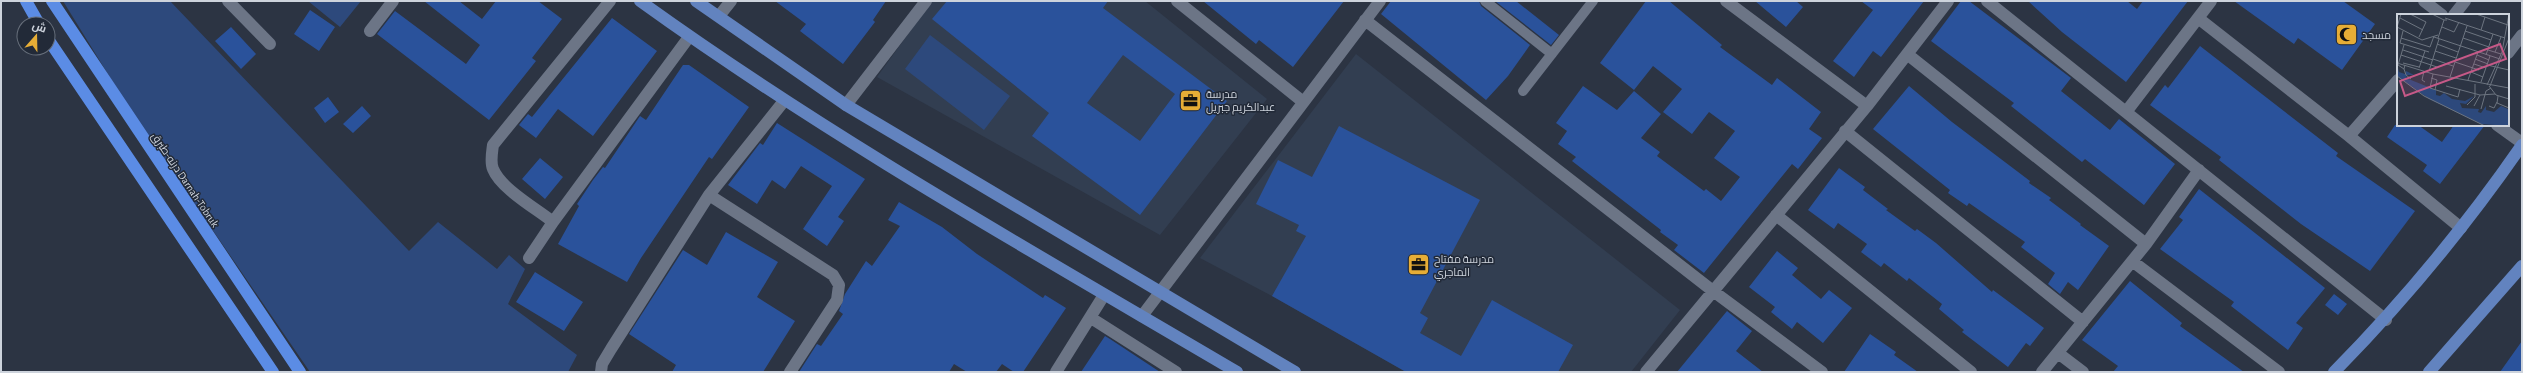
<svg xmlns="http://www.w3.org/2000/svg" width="2523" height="373" viewBox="0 0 2523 373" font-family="'Alegreya Sans',Cairo,sans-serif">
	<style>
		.built { fill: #323e51 }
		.green { fill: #2d497c }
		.building { fill: #2a529b; fill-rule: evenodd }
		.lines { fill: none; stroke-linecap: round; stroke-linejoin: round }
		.lane { stroke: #6c7586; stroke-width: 10 }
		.street { stroke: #6c7586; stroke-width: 12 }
		.primary { stroke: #6283bf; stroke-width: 12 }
		.highway { stroke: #5b8ce5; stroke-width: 12 }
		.labels { text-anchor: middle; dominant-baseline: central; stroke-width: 3; stroke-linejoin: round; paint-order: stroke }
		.poi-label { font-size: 11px; fill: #cdd3dc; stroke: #222a38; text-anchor: start }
		.street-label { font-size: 11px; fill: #cdd3dc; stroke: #222a38 }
		.inset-road { fill: none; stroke: #6c7480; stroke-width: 1 }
		.view { fill: #c65988; fill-opacity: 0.15; stroke: #c65988; stroke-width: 2 }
		.inset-edge { fill: none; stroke: #cdd3dc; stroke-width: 2 }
	</style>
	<rect width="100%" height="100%" fill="#2c3443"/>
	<path class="built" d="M932 1H1145L1267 99 1160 235 877 77Z
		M1356 54 1680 310 1631 372H1406L1272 296 1200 258Z"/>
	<path class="green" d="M63 1H170L409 251 438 222 497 269 509 255 525 269 508 304 577 355 568 372H310L127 105Z
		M308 1H361L340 27Z
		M930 35 1010 96 984 130 905 69Z"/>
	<path class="building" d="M424 1H459L482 19 496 1H538L562 19 532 58 536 61 489 120 377 34 395 11 466 64 480 45Z
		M775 1H886L873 20 875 22 843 64 800 31 806 24Z
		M947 1H1108L1103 8 1227 101 1140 215 1032 136 1049 113 932 19ZM1123 55 1175 94 1140 141 1087 103Z
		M1203 1H1344L1293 67 1259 40 1256 44Z
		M1391 1H1479L1481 6 1530 45 1508 76 1486 100 1381 14Z
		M1495 1H1516L1559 35 1551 45Z
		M1646 1H1669L1722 45 1720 47 1772 85 1777 78 1821 112 1809 129 1822 138 1798 169 1792 164 1704 273 1674 250 1678 245 1660 232 1661 230 1572 161 1576 157 1558 144 1567 131 1556 123 1583 86 1617 110 1634 91 1661 114 1641 138 1660 152 1657 156 1704 191 1706 189 1721 201 1740 177 1714 158 1735 131 1709 112 1692 134 1663 112 1682 89 1653 66 1634 90 1600 63Z
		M1755 1H1796L1803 7 1786 27Z
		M1861 1H1924L1881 57 1873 51 1854 77 1833 61 1873 10Z
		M1961 1H1969L2071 78 2061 91 2110 130 2119 119 2175 164 2144 205 2085 159 2082 162 2011 106 2014 103 1931 41Z
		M2028 1H2127L2137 9 2143 1H2188L2126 82 2062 32Z
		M2234 1H2343L2375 24 2342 70 2298 38 2294 44Z
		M310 10 335 27 319 51 294 34Z
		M612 18 657 51 593 136 558 109 536 138 519 125 528 114 532 117Z
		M231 27 256 54 241 69 215 41Z
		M2200 46 2338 153 2336 156 2415 211 2370 271 2301 224 2219 160 2221 157 2150 105 2165 85 2168 88Z
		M683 65H689L749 107 712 159 709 157 641 258 627 282 558 244 579 206 577 204 593 180 603 167 605 168 640 116 646 120Z
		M1909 86 1952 122 2030 181 2029 183 2051 198 2049 200 2081 224 2080 225 2109 246 2078 290 2068 282 2060 294 2048 284 2055 273 2021 247 2025 242 1969 203 1967 206 1948 193 1950 190 1873 129Z
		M328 97 339 112 325 123 314 108Z
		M362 106 371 116 353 133 343 124Z
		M777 123 865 179 838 217 844 221 827 246 803 229 832 186 801 166 785 189 772 180 757 204 728 185 760 143 763 145Z
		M2395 125H2418L2442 142 2454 125H2485L2440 184 2423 171 2427 165 2387 137Z
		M1339 126 1480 200 1420 313 1428 318 1420 333 1461 356 1492 300 1573 345 1558 372H1406L1272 296 1306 236 1296 231 1299 225 1256 204 1278 160 1312 177Z
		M540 158 563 177 545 199 522 179Z
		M1839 168 1865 187 1863 190 1888 209 1886 210 1915 231 1917 229 1936 243 1992 292 1993 290 2044 328 2030 346 2026 343 2008 367 1962 332 1964 330 1939 309 1942 304 1909 278 1907 281 1884 263 1881 267 1861 252 1867 244 1838 223 1834 229 1808 210Z
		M2199 189 2325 288 2296 323 2303 328 2288 350 2231 306 2234 302 2160 249 2183 220 2179 217Z
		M899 202 942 227 977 254 1043 298 1045 295 1066 308 1023 372H1014L1002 364 996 372H967L954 364 949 372H799L817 344 821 346 843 314 839 311 845 294 866 261 872 266 900 226 888 220Z
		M726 232 778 262 757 297 795 321 763 372H672L676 365 629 334 683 250 707 265Z
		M1777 251 1798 268 1792 275 1821 299 1829 290 1852 308 1823 343 1797 322 1792 329 1771 312 1775 307 1749 287Z
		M535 272 583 302 564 331 516 302Z
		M2130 281 2182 323 2180 326 2244 372H2113L2118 366 2082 340Z
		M2334 294 2347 304 2338 315 2325 305Z
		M1727 311 1752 331 1736 351 1763 372H1677Z
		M1870 334 1896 352 1894 355 1918 372H1844Z
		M1105 336 1110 339 1160 372H1081Z
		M2522 341V372H2500Z"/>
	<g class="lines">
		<path class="lane" d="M1485 1 1552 54
			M1523 91 1593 1"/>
		<path class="street" d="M228 1 270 44
			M1177 1 1302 101
			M1726 1 1867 106
			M1987 1 2386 320
			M2424 1 2442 15
			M2454 15 2465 1
			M719 16 731 1
			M2198 18 2349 136 2461 228
			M1365 20 1713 291 1822 372
			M370 31 393 1
			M2508 53 2522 35
			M1907 54 2146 244
			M846 105 926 1
			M2126 112 2211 1
			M2497 125 2522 143
			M1845 131 2083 322
			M2349 136 2398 80
			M709 195 833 275 839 285 837 300 790 372
			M1776 215 1971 372
			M553 222C537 209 501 189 493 169 490 162 492 153 493 145L610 1
			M529 258 553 222 689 37
			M2132 261 2279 372
			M1142 316 1380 1
			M1091 318 1176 372
			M2058 353 2083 372
			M601 372 602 364 611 349 709 195 784 101
			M1056 372 1104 295
			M1646 372 1867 106 1948 1
			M2042 372 2146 244 2199 170"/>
		<path class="primary" d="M640 1C830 138 1035 253 1237 372
			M696 1 846 105 1295 372
			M2334 372C2403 302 2466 226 2522 145
			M2429 372 2522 266"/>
		<path class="highway" d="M26 1 39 24
			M52 1 300 372
			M48 39 273 372"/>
	</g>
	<defs>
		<symbol id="mosque-square" viewBox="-11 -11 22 22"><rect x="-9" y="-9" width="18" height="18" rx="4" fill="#e6ad36" stroke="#222a38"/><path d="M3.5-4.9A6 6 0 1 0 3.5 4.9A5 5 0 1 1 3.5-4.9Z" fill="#111"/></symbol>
		<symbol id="office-square" viewBox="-11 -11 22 22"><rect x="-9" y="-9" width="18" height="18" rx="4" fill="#e6ad36" stroke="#222a38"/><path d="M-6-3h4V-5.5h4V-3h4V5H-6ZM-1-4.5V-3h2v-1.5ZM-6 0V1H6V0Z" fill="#111"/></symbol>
	</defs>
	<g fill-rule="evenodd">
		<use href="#mosque-square" x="2334" y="22" width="25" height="25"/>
		<use href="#office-square" x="1178" y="88" width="25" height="25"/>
		<use href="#office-square" x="1406" y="252" width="25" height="25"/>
	</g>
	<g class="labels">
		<g class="poi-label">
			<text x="2362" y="35">مسجد</text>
			<text x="1206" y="94">مدرسة<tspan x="1206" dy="13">عبدالكريم جبريل</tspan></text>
			<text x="1434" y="259">مدرسة مفتاح<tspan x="1434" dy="13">الماجري</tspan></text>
		</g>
		<g class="street-label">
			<text transform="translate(185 180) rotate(56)">درنه-طبرق Darnah-Tobruk</text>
		</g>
	</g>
	<g transform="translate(2397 14)">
		<rect width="112" height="112" fill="#2c3443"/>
		<path d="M0 51 2 58 8 60 9 57 17 61H10L9 64 39 76V81L43 82 47 79 55 85 68 87 77 82 69 90 63 89 65 94 82 95 81 98 84 99 89 92V96L97 98 104 92 111 95 112 112 84 110 32 85 0 62Z" fill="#2d497c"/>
		<path class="inset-road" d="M13 0 29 8 22 23M35 0 47 6M79 0 111 11M3 4 26 16M48 4 108 24M0 13 25 26 41 21M0 13 4 0M45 13 57 18 62 8M84 16 88 3M6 17 3 29 32 38M68 17 94 26M37 23 103 45M4 24 33 33 37 22M41 24 47 6H50M66 24 92 33M40 30 61 38M7 31 1 51 7 55 8 51M6 36 36 46M91 36 104 40M38 37 59 44M98 38 104 23M4 41 40 53M80 41 92 46M89 41 96 20M36 45 56 52M78 45 91 50M58 48 82 56M0 49 36 60 112 74M6 49 22 53M77 50 89 54M90 51 112 56M22 54 28 37M7 55 9 61 14 65M27 57 25 66 28 68M32 57 42 25M74 58 86 63M36 60 33 74 61 83 63 75M0 62 27 82 88 112M53 63 70 12M34 64 40 66 38 76M71 66 81 38M84 68 93 42M90 71 105 38 112 0M49 72 83 81 98 80M92 72 99 81 112 85M93 72 112 24M101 82 100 89 112 94M70 91 78 83V70M77 92 83 81M92 92 97 94 100 88M84 95 89 77 94 74"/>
		<path class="view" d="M103 30 109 45 8 82 3 67Z"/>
		<rect width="112" height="112" class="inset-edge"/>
	</g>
	<rect width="2523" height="373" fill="none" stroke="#cdd3dc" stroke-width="4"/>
	<g transform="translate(36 36) rotate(20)"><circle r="19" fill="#222a38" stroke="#666e7a"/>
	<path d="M0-3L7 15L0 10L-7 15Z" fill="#e6ad36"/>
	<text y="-6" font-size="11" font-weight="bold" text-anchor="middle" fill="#cdd3dc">ش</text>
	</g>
</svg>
